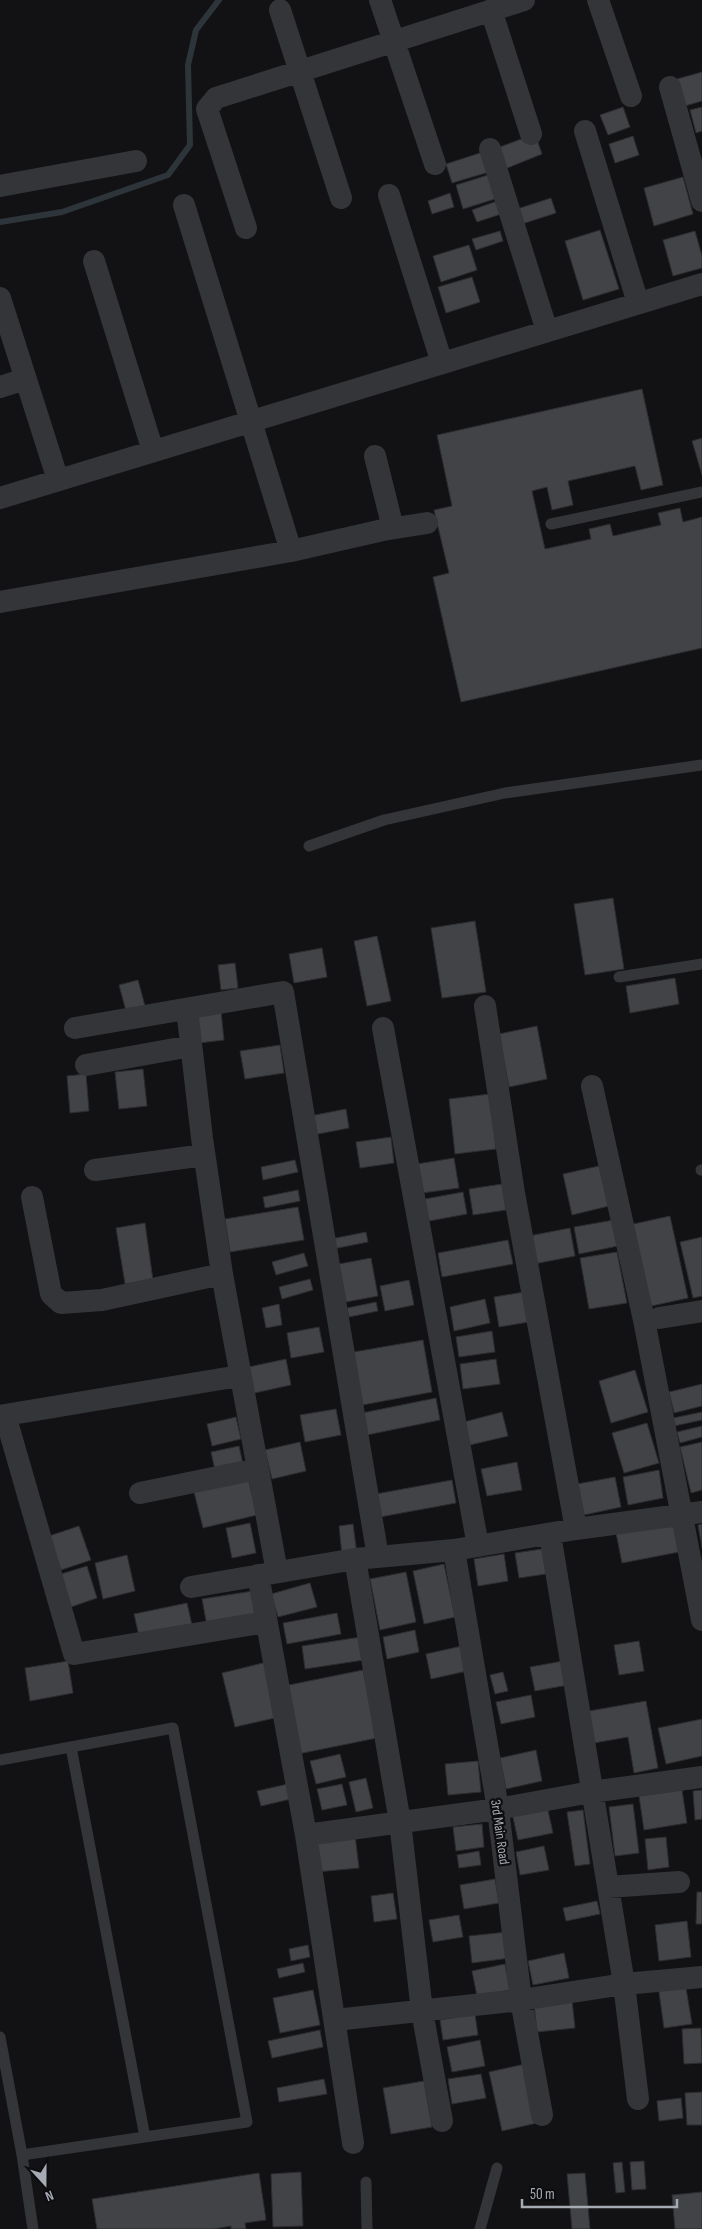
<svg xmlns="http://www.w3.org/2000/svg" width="702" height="2229" viewBox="0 0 702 2229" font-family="'Sofia Sans Condensed',sans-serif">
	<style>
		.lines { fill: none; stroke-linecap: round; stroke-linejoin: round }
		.stream { stroke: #2d353b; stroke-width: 6 }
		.building { fill: #414347; stroke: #2d2d30 }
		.lane { stroke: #343539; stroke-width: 11 }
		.street { stroke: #343539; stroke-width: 22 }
		.labels { text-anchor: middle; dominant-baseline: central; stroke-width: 4.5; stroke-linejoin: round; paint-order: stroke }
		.street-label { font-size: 14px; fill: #a5aab3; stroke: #0d0d0f }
	</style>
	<rect width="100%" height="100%" fill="#121214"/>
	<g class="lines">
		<path class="stream" d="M0 222 62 212 168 175 190 145 188 65 196 30 219 0"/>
	</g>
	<path class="building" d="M702 72V101L685 106 677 79Z
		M623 107 630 127 608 135 600 115Z
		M702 107V131L696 133 690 110Z
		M535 134 542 154 505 169 497 148Z
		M633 136 639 155 615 163 609 144Z
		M483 152 489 172 452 183 446 164Z
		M488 175 495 199 463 209 456 185Z
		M683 177 693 214 654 226 644 188Z
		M450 193 454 207 432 214 428 201Z
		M551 198 556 213 522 224 517 209Z
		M497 201 501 214 477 222 472 210Z
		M600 230 619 289 583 300 565 241Z
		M500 231 503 241 476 250 472 239Z
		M695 231 702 256V268L673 276 663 240Z
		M469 245 477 270 441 282 433 256Z
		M472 277 480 302 446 313 438 287Z
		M642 389 663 485 641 490 635 466 568 481 573 505 552 510 547 487 532 491 545 549 591 539 589 529 610 524 613 536 661 525 658 513 680 508 683 522 702 517V648L461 702 433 577 449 573 434 510 452 506 437 435Z
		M702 438V475L692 441Z
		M613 898 624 969 585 975 574 904Z
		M475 921 486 992 442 998 431 928Z
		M377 936 391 1001 367 1006 354 941Z
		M322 948 327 977 294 983 289 954Z
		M235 963 238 988 221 990 218 965Z
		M675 978 679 1004 630 1013 626 986Z
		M138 980 145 1006 126 1011 119 985Z
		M221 1011 224 1040 199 1043 196 1014Z
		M537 1026 547 1079 509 1087 499 1034Z
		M280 1045 284 1073 245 1079 240 1051Z
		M143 1069 147 1106 119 1109 115 1072Z
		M86 1074 89 1111 70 1113 67 1076Z
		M490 1094 496 1149 455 1154 449 1099Z
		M346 1109 349 1128 313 1135 310 1116Z
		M391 1137 394 1163 360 1168 356 1142Z
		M454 1158 459 1188 422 1193 417 1164Z
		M295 1160 298 1172 263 1180 261 1167Z
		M599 1166 609 1206 572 1215 563 1174Z
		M502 1184 506 1210 473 1215 469 1189Z
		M298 1190 300 1201 265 1208 263 1197Z
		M463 1192 467 1214 429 1221 425 1199Z
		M298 1207 304 1240 230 1252 225 1219Z
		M670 1216 688 1298 647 1307 629 1225Z
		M614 1220 618 1246 579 1254 574 1227Z
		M145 1223 153 1280 125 1284 116 1228Z
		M570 1228 575 1256 534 1264 529 1236Z
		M366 1232 368 1242 333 1249 331 1239Z
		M702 1237V1296L693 1298 680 1242Z
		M508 1240 513 1264 442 1277 438 1253Z
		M617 1252 627 1303 589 1309 580 1258Z
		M304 1253 308 1266 276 1275 272 1262Z
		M371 1258 378 1296 346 1302 339 1264Z
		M310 1279 313 1290 282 1299 279 1287Z
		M409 1280 414 1305 385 1311 380 1286Z
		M524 1292 529 1322 499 1327 494 1297Z
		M485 1299 490 1323 454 1331 450 1307Z
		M376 1302 378 1311 349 1317 347 1308Z
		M279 1304 282 1325 266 1328 262 1308Z
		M319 1327 324 1352 291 1358 287 1333Z
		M492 1331 495 1352 459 1357 456 1337Z
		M423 1340 432 1392 357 1406 348 1353Z
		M286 1359 291 1385 250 1394 244 1368Z
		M496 1359 500 1384 463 1389 460 1364Z
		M635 1370 648 1412 611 1423 599 1381Z
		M702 1384V1406L674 1413 669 1392Z
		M436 1398 440 1420 362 1436 357 1414Z
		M336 1409 341 1435 305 1442 300 1415Z
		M502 1412 508 1436 470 1445 464 1422Z
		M702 1412V1420L674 1426 673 1418Z
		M236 1417 241 1439 212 1446 207 1424Z
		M647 1423 659 1463 624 1473 612 1433Z
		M702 1426V1437L680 1443 677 1432Z
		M300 1442 306 1471 272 1479 265 1450Z
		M702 1442V1490L691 1493 680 1447Z
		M239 1446 243 1464 215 1470 211 1452Z
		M517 1462 522 1490 487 1496 481 1469Z
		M659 1470 663 1498 628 1505 623 1477Z
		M615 1477 621 1507 584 1515 577 1484Z
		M248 1478 257 1515 203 1528 194 1492Z
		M452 1480 456 1503 380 1517 376 1494Z
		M674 1522 679 1552 622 1563 616 1533Z
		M250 1523 256 1553 232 1558 226 1528Z
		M353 1524 357 1554 342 1555 339 1526Z
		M702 1524V1548L698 1525Z
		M79 1526 91 1560 61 1570 49 1536Z
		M542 1549 546 1574 519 1578 515 1553Z
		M504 1554 508 1581 478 1586 474 1559Z
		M127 1555 135 1591 103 1599 95 1563Z
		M444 1564 455 1617 424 1624 413 1571Z
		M87 1566 97 1598 71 1607 61 1574Z
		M406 1572 416 1622 380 1630 370 1579Z
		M310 1583 317 1607 278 1617 271 1594Z
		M253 1591 257 1618 207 1626 202 1599Z
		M187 1603 192 1625 139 1636 134 1614Z
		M337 1613 341 1634 287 1644 283 1623Z
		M415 1630 419 1652 387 1659 383 1637Z
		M361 1637 364 1660 305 1669 302 1646Z
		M639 1641 644 1671 619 1675 614 1645Z
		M462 1646 467 1671 431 1679 426 1654Z
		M68 1661 73 1693 30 1701 25 1668Z
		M563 1661 568 1685 535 1691 530 1667Z
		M267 1662 279 1717 235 1727 222 1673Z
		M363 1670 377 1738 298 1754 284 1686Z
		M503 1672 508 1691 495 1694 490 1675Z
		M531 1695 535 1717 501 1724 496 1702Z
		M646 1701 658 1768 634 1773 628 1737 594 1743 589 1711Z
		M702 1719V1756L666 1764 658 1728Z
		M536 1750 542 1781 506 1789 500 1758Z
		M340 1754 346 1777 316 1784 310 1761Z
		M478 1761 481 1792 448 1795 445 1764Z
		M366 1778 373 1808 356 1812 349 1782Z
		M288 1784 291 1799 261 1806 257 1791Z
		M342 1784 347 1805 322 1810 317 1789Z
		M682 1790 687 1823 644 1830 639 1796Z
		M702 1790V1819L695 1820 693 1791Z
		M633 1804 639 1853 615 1856 609 1807Z
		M547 1806 553 1833 518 1840 512 1813Z
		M583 1810 590 1864 575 1866 567 1812Z
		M482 1824 484 1847 456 1851 453 1827Z
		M355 1835 359 1868 316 1872 312 1840Z
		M666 1837 669 1867 648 1870 645 1839Z
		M544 1846 549 1870 520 1875 516 1852Z
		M479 1851 481 1865 459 1868 457 1855Z
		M495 1879 499 1903 464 1909 460 1885Z
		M697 1892H702V1924H696Z
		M393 1893 397 1919 374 1922 371 1896Z
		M597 1901 600 1914 566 1921 563 1908Z
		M459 1915 463 1937 433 1942 429 1920Z
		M687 1921 691 1957 659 1961 655 1925Z
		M507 1932 510 1958 472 1963 469 1936Z
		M308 1945 310 1957 291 1961 289 1949Z
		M564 1953 569 1978 533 1985 528 1961Z
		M303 1963 305 1972 279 1978 277 1969Z
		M505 1964 510 1990 477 1996 472 1971Z
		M685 1982 692 2024 664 2028 658 1985Z
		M313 1990 320 2025 280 2033 273 1998Z
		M572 2000 575 2028 537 2032 534 2004Z
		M475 2014 478 2035 443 2040 440 2020Z
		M701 2028 702 2063 684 2064 682 2029Z
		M320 2030 323 2047 272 2058 268 2041Z
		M480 2040 485 2066 452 2072 447 2047Z
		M525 2064 537 2123 502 2131 489 2072Z
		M481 2074 486 2098 452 2104 448 2079Z
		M324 2079 327 2094 279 2102 277 2088Z
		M424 2081 432 2127 391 2134 383 2088Z
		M702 2092V2125H687L685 2093Z
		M681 2098 683 2118 659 2121 657 2101Z
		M644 2161 646 2189 632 2190 630 2162Z
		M622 2162 625 2192 616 2193 613 2163Z
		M301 2172 303 2226 273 2227 271 2174Z
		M259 2173 266 2220 245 2223 246 2229H231V2226L214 2229H97L92 2199Z
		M585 2173 590 2229H572L567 2174Z
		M702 2192V2229H675L672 2195Z"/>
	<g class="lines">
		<path class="lane" d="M551 524 702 492
			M309 846 384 820 505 793 702 765
			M619 977 702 964
			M701 1170H702
			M71 1747 145 2137
			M0 1760 173 1728 247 2122 22 2155
			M0 2037 22 2155 33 2229
			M366 2182 367 2229
			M480 2229 497 2168"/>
		<path class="street" d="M380 0 435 164
			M598 0 631 96
			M280 10 341 198
			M491 10 531 134
			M670 87 702 201
			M585 131 638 303
			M490 149 547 331
			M0 186 136 161
			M389 195 442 363
			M184 205 291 551
			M246 228 207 109 216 98 524 0
			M94 261 153 451
			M0 298 58 480
			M0 387 25 379
			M375 456 393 528
			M0 498 702 284
			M0 602 291 551 383 530 427 523
			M485 1006 514 1193 576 1529
			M187 1009 202 1138 222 1274 277 1572
			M75 1028 283 992 378 1557
			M383 1028 478 1546
			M86 1065 191 1046
			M592 1086 644 1320 702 1620
			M95 1170 204 1155
			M32 1197 51 1294 61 1303 102 1300 222 1274
			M659 1318 702 1311
			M5 1415 74 1654 266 1622
			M0 1416 239 1376
			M140 1493 257 1469
			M550 1534 624 1984 638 2099
			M454 1550 498 1809 521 2000 542 2115
			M355 1559 400 1822 422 2011 442 2121
			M258 1575 306 1835 353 2143
			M191 1587 355 1559 454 1550 576 1529 702 1512
			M306 1835 498 1809 591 1792 702 1777
			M608 1887 679 1882
			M335 2020 521 2000 624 1984 702 1977"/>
	</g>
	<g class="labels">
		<g class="street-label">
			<text transform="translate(500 1832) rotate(82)">3rd Main Road</text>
		</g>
	</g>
	<g transform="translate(45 2184) rotate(159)" stroke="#0d0d0f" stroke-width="4" paint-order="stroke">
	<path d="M0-4L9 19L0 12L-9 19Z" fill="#a5aab3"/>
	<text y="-8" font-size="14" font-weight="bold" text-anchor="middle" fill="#a5aab3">N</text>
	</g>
	<path d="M522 2199v8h155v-8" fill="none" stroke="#a5aab3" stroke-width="2.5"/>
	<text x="530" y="2199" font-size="15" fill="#a5aab3" stroke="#0d0d0f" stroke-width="4" paint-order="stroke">50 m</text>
</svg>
